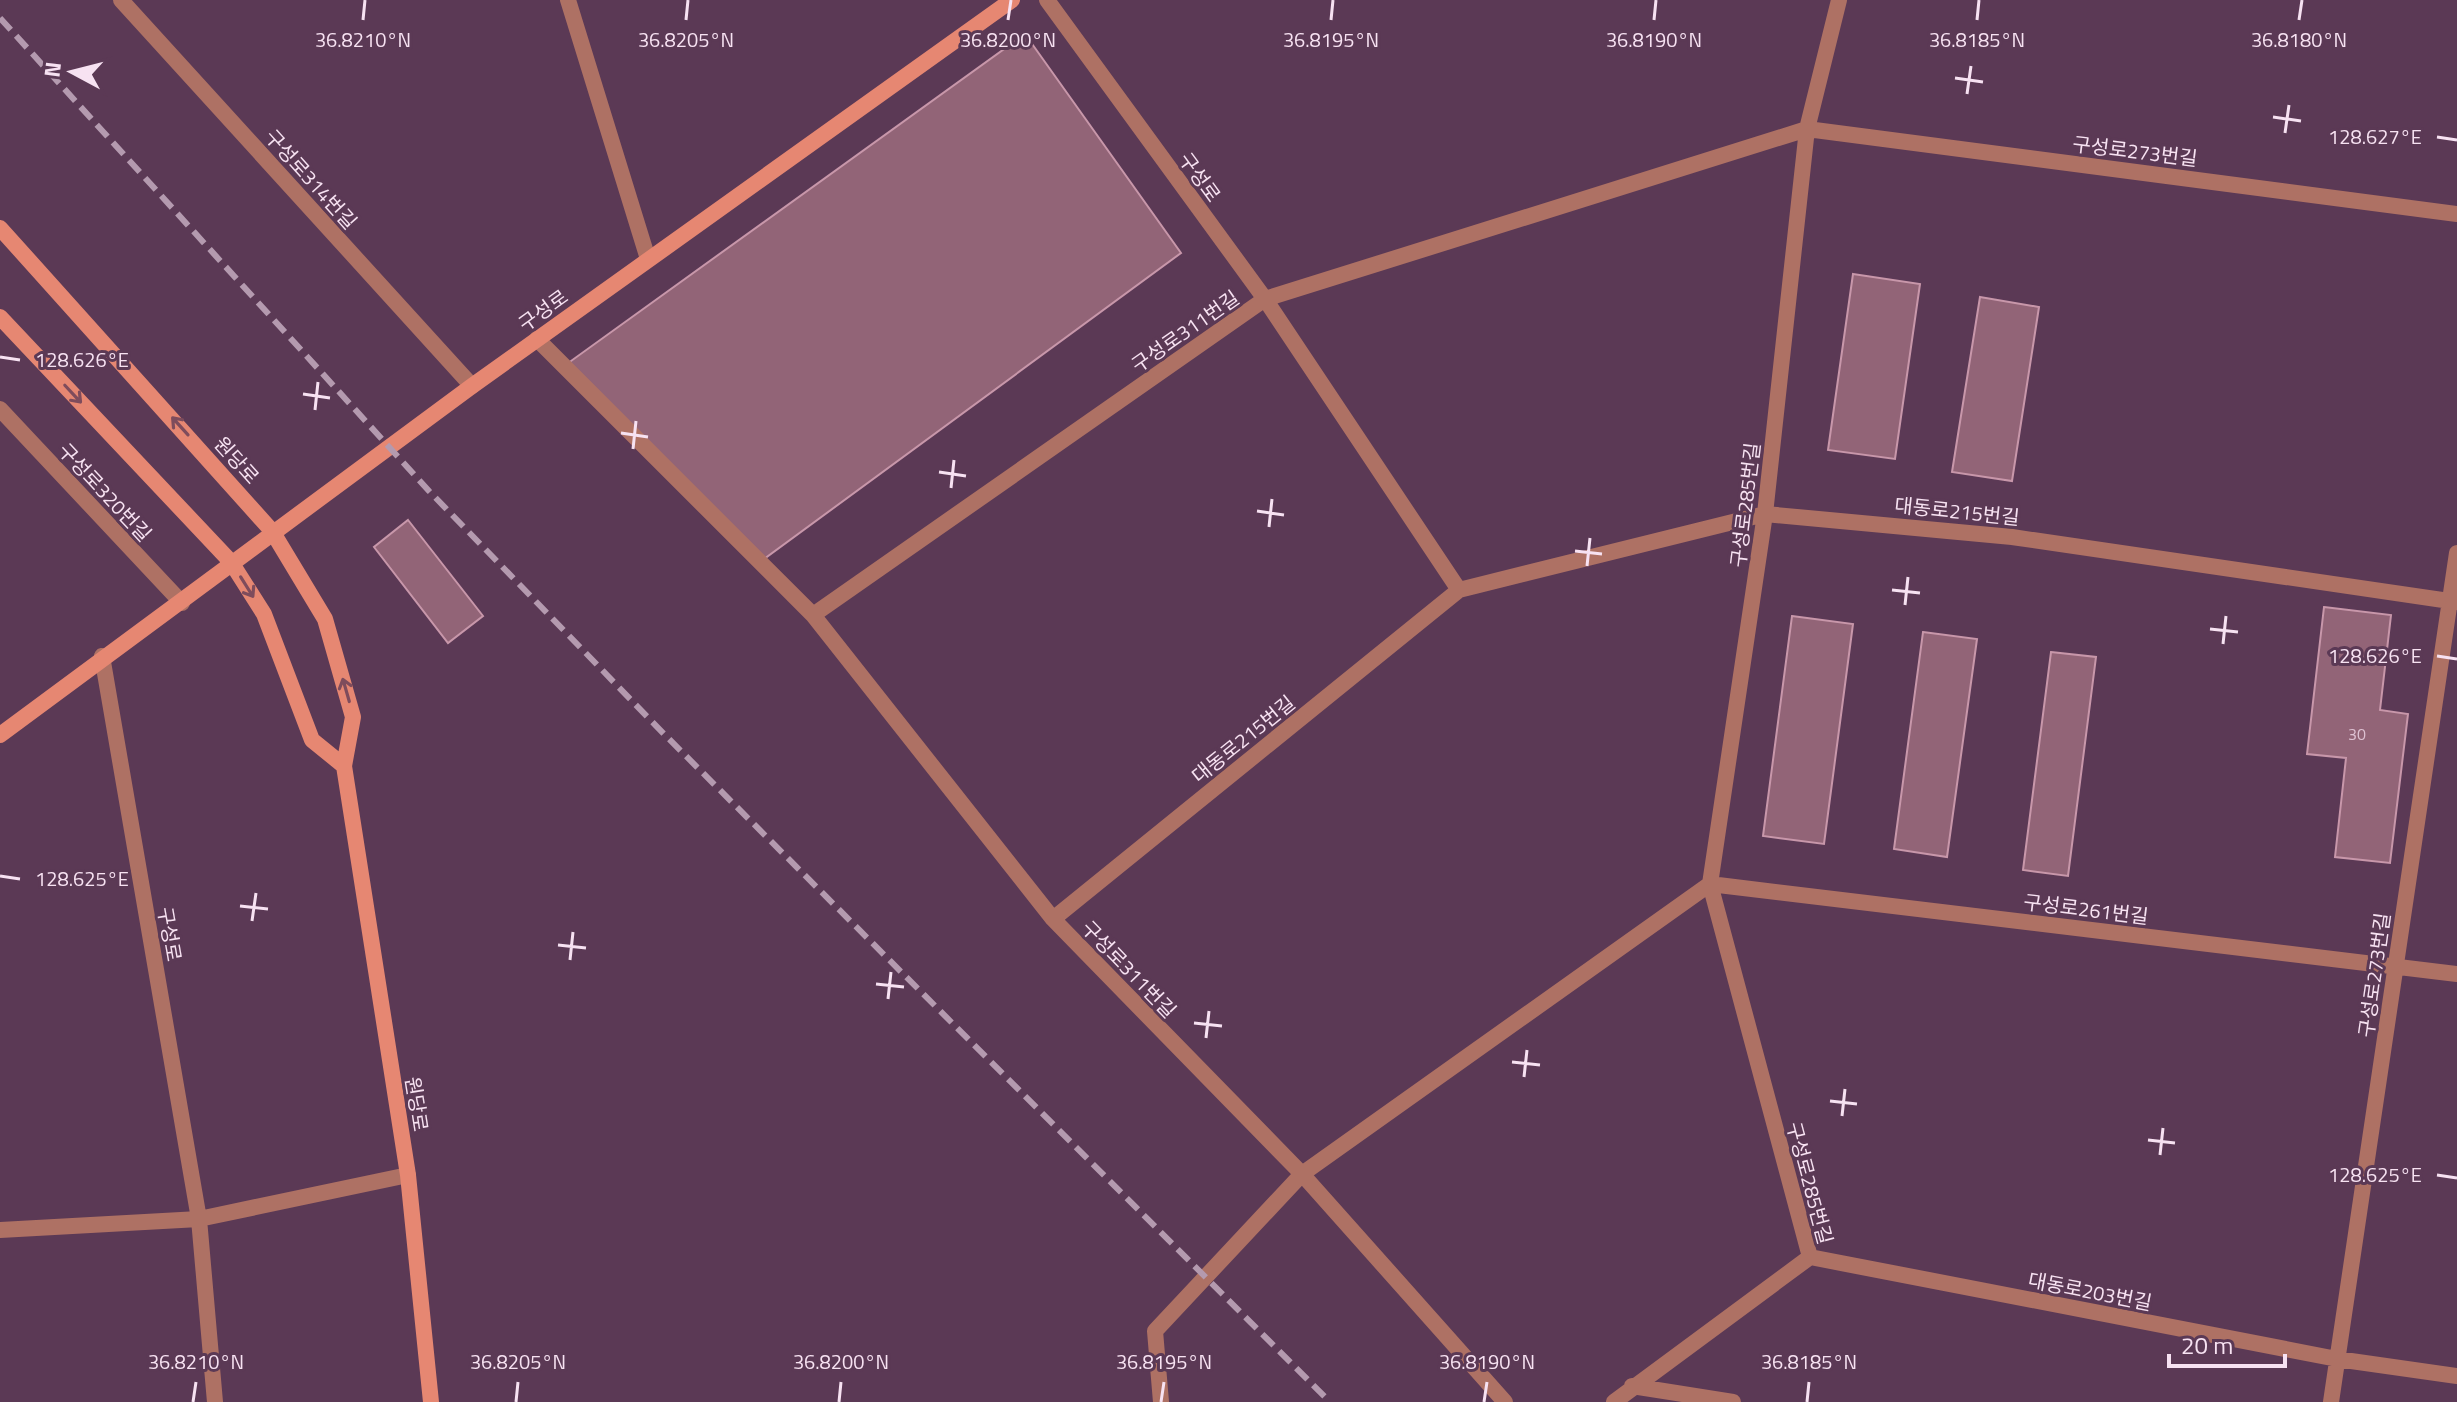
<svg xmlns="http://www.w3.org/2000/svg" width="2457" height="1402" viewBox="0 0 2457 1402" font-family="'Titillium Web','Noto Sans KR',sans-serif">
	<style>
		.building { fill: #926477; stroke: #c897aa; stroke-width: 2 }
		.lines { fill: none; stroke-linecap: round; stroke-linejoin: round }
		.street { stroke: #ae7164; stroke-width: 16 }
		.secondary { stroke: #e68772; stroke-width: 16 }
		.rail { stroke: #b49aaf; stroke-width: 6; stroke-dasharray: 16 8; stroke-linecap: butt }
		.oneway { stroke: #7e4c5c }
		.ticks { fill: none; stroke: #f7e2f2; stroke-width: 3 }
		.labels { text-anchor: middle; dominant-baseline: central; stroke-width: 6; stroke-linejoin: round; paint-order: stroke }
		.number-label { font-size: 16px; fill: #dec2d3 }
		.street-label { font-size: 20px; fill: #f7e2f2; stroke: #5b3955 }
		.ticks-label { font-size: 20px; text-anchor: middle; fill: #f7e2f2; stroke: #5b3955; stroke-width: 6; stroke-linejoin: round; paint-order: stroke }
	</style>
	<rect width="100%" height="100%" fill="#5b3955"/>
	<path class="building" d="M1025 34 1181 253 760 562 564 366Z
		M1853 274 1920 284 1895 459 1828 450Z
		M1980 297 2039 307 2012 481 1952 472Z
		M408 520 483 616 448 643 374 547Z
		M2324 607 2391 615 2380 710 2408 714 2390 863 2335 857 2346 758 2307 754Z
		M1792 616 1853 624 1824 844 1763 836Z
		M1923 632 1977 639 1947 857 1894 849Z
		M2051 652 2096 657 2068 876 2023 870Z"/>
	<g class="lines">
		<path class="street" d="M121 0 472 386
			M568 0 648 259
			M1047 0 1265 299 1459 590
			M537 339 813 615 1053 919 1302 1174 1505 1402
			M0 409 182 603
			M813 615 1265 299 1807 129 2457 214
			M102 656 199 1219 215 1402
			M1053 919 1459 590 1765 514 2012 537 2457 602
			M0 1230 199 1219 408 1175
			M1810 1257 1710 884 1765 514 1807 129 1839 0
			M1810 1257 2337 1359 2457 1376
			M1632 1386 1733 1402
			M1161 1402 1155 1331 1302 1174 1710 884 2457 974
			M1614 1402 1810 1257
			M2331 1402 2457 553"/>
		<path class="secondary" d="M0 228 272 531 325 619 353 717 344 766 408 1175 431 1402
			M0 317 231 562 264 614 312 740 344 766
			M0 735 472 386 1012 0"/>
		<path class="rail" d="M0 18 429 491 665 735 1330 1402"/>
	</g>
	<defs><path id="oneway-shaft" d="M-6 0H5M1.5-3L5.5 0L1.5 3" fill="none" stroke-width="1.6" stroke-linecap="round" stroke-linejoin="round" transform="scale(2)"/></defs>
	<g class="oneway">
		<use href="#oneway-shaft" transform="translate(73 394) rotate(47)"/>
		<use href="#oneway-shaft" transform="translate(180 426) rotate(-132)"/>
		<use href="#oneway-shaft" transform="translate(247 587) rotate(58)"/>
		<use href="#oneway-shaft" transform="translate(346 690) rotate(-106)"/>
	</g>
	<path class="ticks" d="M363 20 365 0M686 20 688 0M1008 20 1011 0M1331 20 1333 0M1654 20 1656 0M1977 20 1979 0M2299 20 2302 0M1955 78 1983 82M1967 94 1971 66M2273 117 2301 121M2285 133 2289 105M2437 137 2457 140M0 357 20 360M303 394 330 398M315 410 318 382M621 433 648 437M633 449 636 421M939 472 966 476M951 488 954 460M1257 511 1284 515M1269 527 1272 499M1575 551 1602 554M1587 566 1590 538M1892 590 1920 593M1905 605 1908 577M2210 629 2238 632M2223 644 2226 616M2437 656 2457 659M0 876 20 879M240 906 268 909M252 921 256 893M558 945 586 948M570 960 573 932M876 984 904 987M888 999 891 972M1194 1023 1222 1026M1206 1038 1209 1011M1512 1062 1540 1065M1524 1077 1527 1050M1830 1101 1857 1104M1842 1116 1845 1089M2148 1140 2175 1143M2160 1155 2163 1128M2437 1175 2457 1178M193 1402 196 1382M516 1402 518 1382M839 1402 841 1382M1161 1402 1164 1382M1484 1402 1487 1382M1807 1402 1809 1382"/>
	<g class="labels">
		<g class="number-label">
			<text x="2357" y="734">30</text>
		</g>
		<g class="street-label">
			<text transform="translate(2135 151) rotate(7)">구성로273번길</text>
			<text transform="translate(1200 177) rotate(54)">구성로</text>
			<text transform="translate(311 179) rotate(48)">구성로314번길</text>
			<text transform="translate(543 310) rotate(-36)">구성로</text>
			<text transform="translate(1185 331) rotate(-35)">구성로311번길</text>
			<text transform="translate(237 460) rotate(48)">원당로</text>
			<text transform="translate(105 492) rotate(47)">구성로320번길</text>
			<text transform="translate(1745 505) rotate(-83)">구성로285번길</text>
			<text transform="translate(1957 511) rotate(6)">대동로215번길</text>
			<text transform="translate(1243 739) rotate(-39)">대동로215번길</text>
			<text transform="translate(2086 909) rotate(7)">구성로261번길</text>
			<text transform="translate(170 934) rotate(80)">구성로</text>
			<text transform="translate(1129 969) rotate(46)">구성로311번길</text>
			<text transform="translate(2374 975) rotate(-82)">구성로273번길</text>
			<text transform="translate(417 1104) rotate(81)">원당로</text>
			<text transform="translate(1810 1183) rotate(75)">구성로285번길</text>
			<text transform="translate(2090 1291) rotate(11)">대동로203번길</text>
		</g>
	</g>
	<g class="ticks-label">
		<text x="363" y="47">36.8210°N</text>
		<text x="686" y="47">36.8205°N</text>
		<text x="1008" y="47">36.8200°N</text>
		<text x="1331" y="47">36.8195°N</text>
		<text x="1654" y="47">36.8190°N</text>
		<text x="1977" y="47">36.8185°N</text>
		<text x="2299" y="47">36.8180°N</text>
		<text x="2375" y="144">128.627°E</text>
		<text x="82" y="367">128.626°E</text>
		<text x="2375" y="663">128.626°E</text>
		<text x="82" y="886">128.625°E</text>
		<text x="2375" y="1182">128.625°E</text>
		<text x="196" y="1369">36.8210°N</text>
		<text x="518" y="1369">36.8205°N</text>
		<text x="841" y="1369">36.8200°N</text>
		<text x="1164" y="1369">36.8195°N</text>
		<text x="1487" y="1369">36.8190°N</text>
		<text x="1809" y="1369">36.8185°N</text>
	</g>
	<g transform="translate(72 72) rotate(277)" stroke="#5b3955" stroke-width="6" paint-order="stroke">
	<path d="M0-6L14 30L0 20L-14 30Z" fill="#f7e2f2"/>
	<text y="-12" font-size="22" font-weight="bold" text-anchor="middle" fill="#f7e2f2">N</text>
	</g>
	<path d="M2169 1354v12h116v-12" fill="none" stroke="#f7e2f2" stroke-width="4"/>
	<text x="2181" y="1354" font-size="24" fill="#f7e2f2" stroke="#5b3955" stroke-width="6" paint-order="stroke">20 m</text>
</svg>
